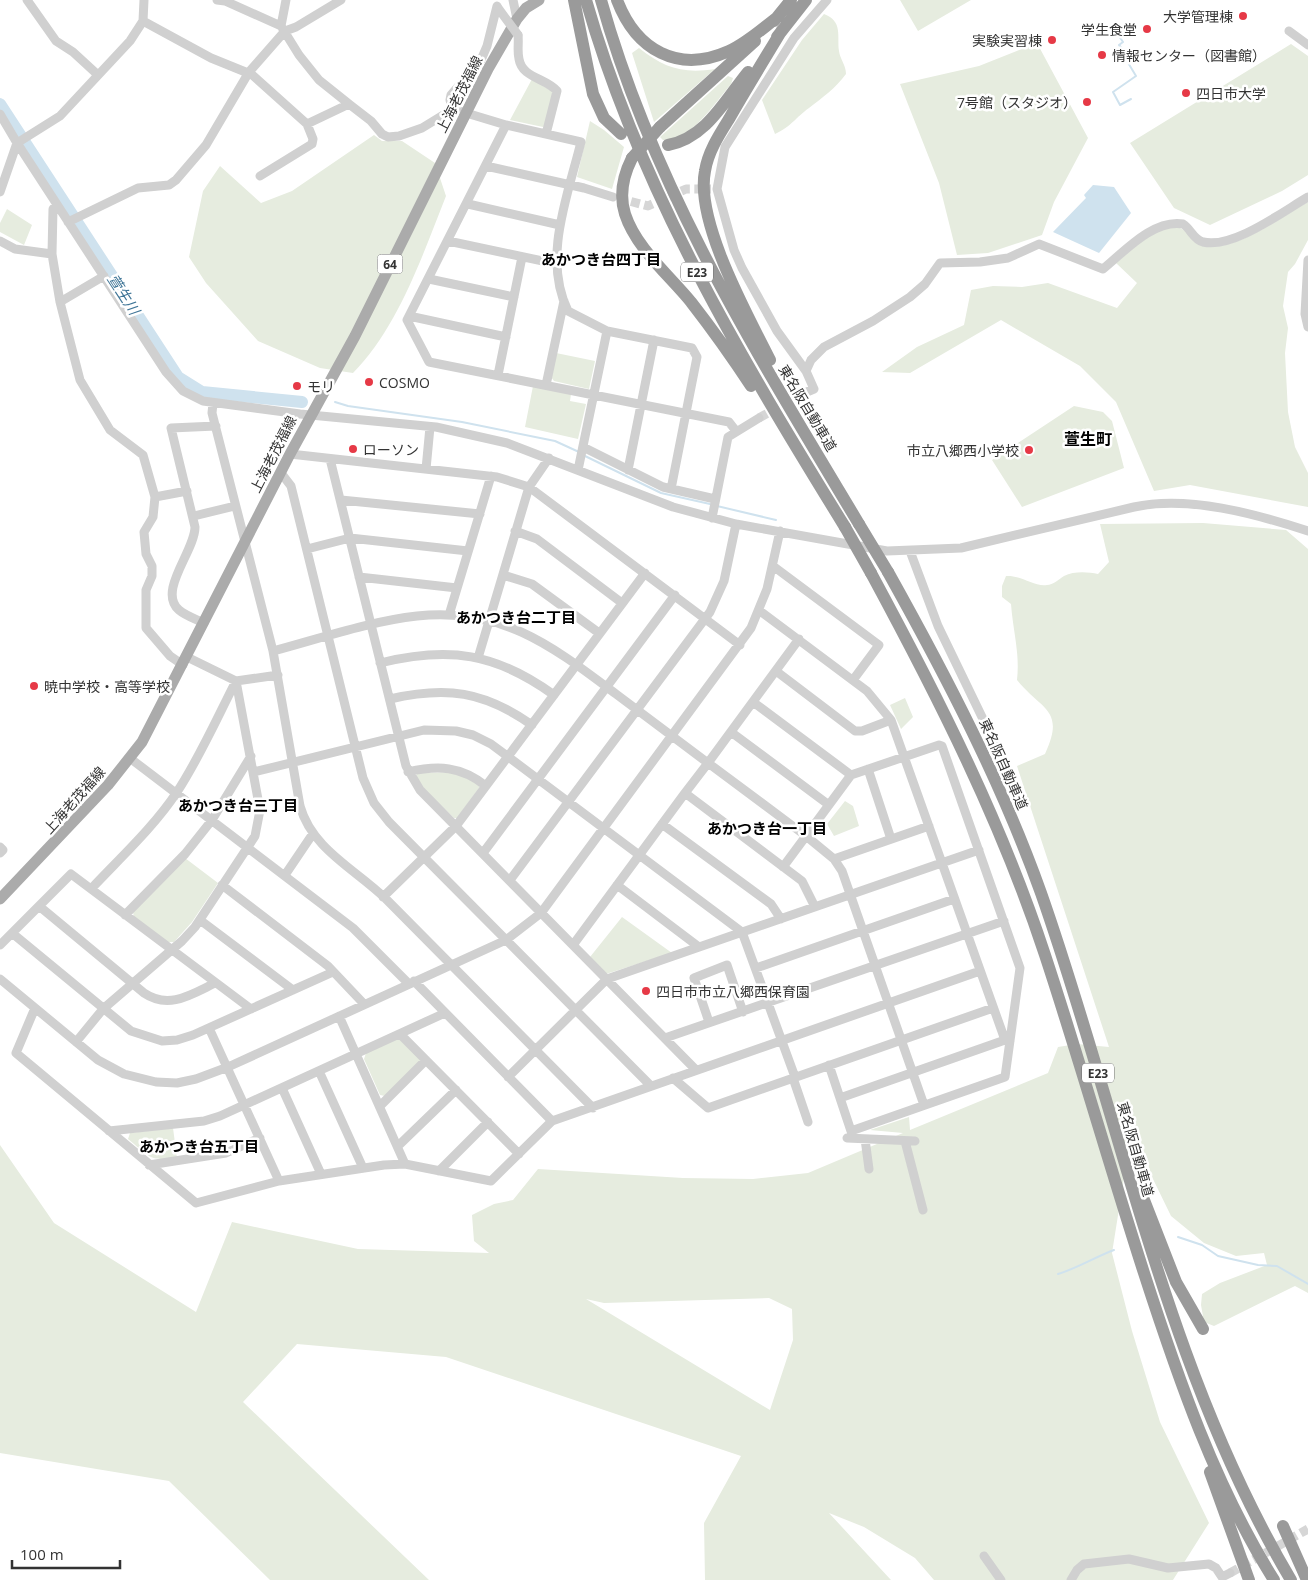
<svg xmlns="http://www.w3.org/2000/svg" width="1308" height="1580" viewBox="0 0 1308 1580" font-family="'Open Sans','Noto Sans JP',sans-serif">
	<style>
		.green { fill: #e6ecdf; fill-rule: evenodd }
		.water { fill: #cfe2ee }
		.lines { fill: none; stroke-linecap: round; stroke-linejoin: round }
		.stream { stroke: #cfe2ee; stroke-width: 2 }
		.river { stroke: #cfe2ee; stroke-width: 12 }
		.minor-tunnel { stroke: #d6d6d6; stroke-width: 9; stroke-dasharray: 9 4.5; stroke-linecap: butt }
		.minor { stroke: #d0d0d0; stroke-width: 9 }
		.major { stroke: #ababab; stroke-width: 11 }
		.highway { stroke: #9a9a9a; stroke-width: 12 }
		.minor-bridge { stroke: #d0d0d0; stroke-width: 9 }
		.highway-bridge { stroke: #9a9a9a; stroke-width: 12 }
		.poi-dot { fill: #e63946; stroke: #fff; stroke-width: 2 }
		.labels { text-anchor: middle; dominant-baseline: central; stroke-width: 5; stroke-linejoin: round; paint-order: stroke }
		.shield { fill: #fff; stroke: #707070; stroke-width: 1 }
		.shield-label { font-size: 12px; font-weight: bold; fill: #333 }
		.poi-label { font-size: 14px; fill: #333; stroke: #fff; text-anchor: start }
		.street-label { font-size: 14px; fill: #333; stroke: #fff }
		.neighbourhood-label { font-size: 15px; font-weight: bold; fill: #000; stroke: #fff }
		.water-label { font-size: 15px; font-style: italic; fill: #3f7597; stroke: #fff }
		.quarter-label { font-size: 16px; font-weight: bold; fill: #000; stroke: #fff }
	</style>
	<rect width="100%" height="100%" fill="#fff"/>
	<path class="green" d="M900 0H971L918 31Z
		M824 14C843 21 837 36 839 51 840 59 846 65 846 74 835 89 823 97 809 108 795 118 792 126 775 134L762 100 802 40Z
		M1037 43 1088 138 1054 202 1042 235 988 253 957 255 939 183 900 84 979 66Z
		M1291 44 1308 56V175L1282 191 1210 225 1174 208 1130 143Z
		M639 48C664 68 683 74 715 69L654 122 632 53Z
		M728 76 733 78 731 84C714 104 692 140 663 140L660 137Z
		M532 79 553 92 546 126 543 127 510 120Z
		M590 121 604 130 624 147 612 189 577 177Z
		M374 135 382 141H402L435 163 446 196C423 254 398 328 353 373L320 368 258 341 206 283 189 257 203 191 220 166 261 203 292 191Z
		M1308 202V240L1295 264 1288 272 1283 306 1288 328 1285 353 1288 412 1295 447 1308 473V507L1190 485 1154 491 1116 402 1080 366 1001 320 910 373 882 372 917 347 964 325 971 290 993 286 1022 287 1048 283 1117 308 1137 283 1116 263C1131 251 1165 216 1185 231 1194 237 1198 247 1210 247 1242 247 1281 217 1308 202Z
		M7 209 32 225 24 245 0 232V223Z
		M556 353 595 361 589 389 554 381 551 377Z
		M533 386 571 394 570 401 586 404 578 439 525 427Z
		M1074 406 1103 412 1112 421 1124 468 1022 507 992 460Z
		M1203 523 1286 530 1308 549V1293L1295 1286 1214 1326 1204 1322 1201 1305 1202 1294 1220 1283 1267 1265 1264 1253 1236 1256 1204 1243 1171 1216 1153 1179 1130 1111 1133 1121 1112 1253 1132 1331 1160 1422 1209 1523 1173 1580H934L915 1558 864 1527 829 1513 891 1580H705L704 1523 741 1456 446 1357 297 1344 243 1402 429 1580H270L169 1481 0 1453V1145L54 1223 196 1312 232 1222 358 1249 489 1253 474 1241 472 1215 494 1204 513 1200 538 1169 683 1178 753 1179 808 1173 903 1133 870 1130 909 1117 910 1130 1048 1073 1058 1047 1077 1044 1109 1047 1017 766 1045 754C1066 709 1041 710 1017 680 1020 653 1013 631 1011 604L1002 597V586L1006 576C1022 575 1034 587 1047 585 1053 585 1059 579 1064 576 1074 571 1088 572 1098 574L1109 562 1100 524ZM769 1298 792 1309 793 1340 770 1410 586 1299 604 1303Z
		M905 698 913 717 901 729 890 705Z
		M457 772 479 785V788L457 818H454L425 790 416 777 417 773Z
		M845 801 853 806 859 826 834 836 827 824Z
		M185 858 218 883 192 922 174 942H167L134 917 133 912Z
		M622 917 672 953 606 974 590 957Z
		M396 1039 405 1041 420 1057V1063L385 1096 380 1095 364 1059 366 1053Z
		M173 1128 177 1158C149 1162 149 1156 128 1139L130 1133Z"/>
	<path class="water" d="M1093 185 1114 187 1131 213 1099 253 1053 232 1086 198 1084 195Z"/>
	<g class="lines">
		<path class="stream" d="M1117 33 1123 42 1119 45 1130 58 1127 61 1136 76 1113 92 1120 105 1131 99
			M335 402 348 406 462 422 555 441 579 452
			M585 456 661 493 710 504
			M717 506 776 520
			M1178 1237 1202 1245 1218 1256 1258 1265 1277 1266 1308 1284
			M1058 1274C1078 1268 1095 1257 1114 1250"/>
		<path class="river" d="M0 104 178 377 202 392 302 402"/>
		<path class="minor-tunnel" d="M618 198 648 206 686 189H711
			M759 418 802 394
			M1230 1573 1308 1529"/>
		<path class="minor" d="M27 0 56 41 73 52 98 75
			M217 0 225 1 281 26 299 55 319 80 349 104
			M513 0 517 19
			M143 21 211 58 248 73
			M281 26 286 0
			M1289 31 1308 45
			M518 35C519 43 517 51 519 59 522 78 546 78 557 91L546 134
			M249 72 307 124 349 104 371 121 382 134 388 137 399 136 422 128 453 109 506 125 581 142C568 195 542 258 568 311L607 331 692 348 697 357 671 489
			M453 109 450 100 451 95 481 60 487 46 497 6
			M0 114 17 143 166 372 183 391 203 401 300 414 436 427 507 443 673 507 736 524 887 551 961 548 1134 507C1188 495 1256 514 1308 531
			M506 125 407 320 429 362 729 422 736 431
			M486 166 584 188 613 197
			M260 176 312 144 313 139 307 124
			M0 192 17 143 60 116 130 41 143 21 144 0
			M468 204 560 225
			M68 222 138 188 169 185 176 180 206 145 249 72 285 31 296 27 341 0
			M0 241 15 249 52 254 60 302 80 380 110 430 143 455 155 497 153 517 144 532 146 554 152 566V576L146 590V628L170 656 183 665
			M448 241 557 264
			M52 254 53 209 57 205
			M1308 260 1305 314 1308 327
			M429 279 514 297
			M60 302 104 276
			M409 316 506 337
			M806 371 811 360 824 347 873 321 910 297 925 284 940 263 980 262 1008 258 1039 244 1103 269C1124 252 1153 219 1183 224 1191 229 1193 239 1203 242 1233 249 1282 212 1308 197
			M498 375 522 257
			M546 385 564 301
			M802 394 814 389 806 371 777 331 742 268 734 250 717 189 725 147 794 38 827 0
			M213 403 212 413 273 651 300 806C312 849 355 869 386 899 455 968 524 1038 593 1108
			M583 447 663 487 715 499
			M290 454 497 477 529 487 740 645
			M330 459 406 766 420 790 696 1070
			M426 469 430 427
			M578 470 607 331
			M628 470 654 340
			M281 473 291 486 363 778 374 803 389 822 651 1086
			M155 497 187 491
			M341 500 480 514
			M194 516 235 506
			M712 518 728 437 759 418
			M515 531 537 539 622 603
			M307 549 350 538 468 551
			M910 551 938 626 996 746
			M773 566 879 645 853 680
			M503 575 532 584 599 633
			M359 577 457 588
			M760 611 867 691 891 720 1005 1040
			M449 615 491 476
			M204 623C196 619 186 616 179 610 157 591 195 551 195 527L171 428 216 426
			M273 651C318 639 371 621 417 616 503 607 552 646 616 694 647 717 677 740 708 763L799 639
			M187 657 236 681 278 675
			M478 658 529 487 549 458
			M380 663C449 646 496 653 554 695
			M776 671 855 731H862L891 720
			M390 699C446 686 484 691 532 725
			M753 702 851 775
			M731 732 829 805
			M131 759 353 928 409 984
			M868 769 891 839
			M254 772 424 730 456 731 473 735 491 744 742 932 795 1077
			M408 772C438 765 461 766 486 786
			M662 824 771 904 781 919
			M0 847 3 850 0 853
			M483 853 675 595
			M834 859 929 826
			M783 867 806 836 708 763 685 793 802 881 815 907
			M285 875 312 835
			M510 880 710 612 724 581 736 524
			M222 885 328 966 364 1004
			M617 885 699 947
			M91 889C120 858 153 828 177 792 200 757 217 718 236 681
			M383 897 456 826 645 573
			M39 906 71 874 251 1009
			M125 915 185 854 212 820 251 756
			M200 920 293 990
			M12 933 131 1031 162 1041 177 1040 193 1035 333 972
			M0 945 39 906 144 993C169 1010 192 994 215 983
			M573 945 685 793
			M756 968 954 899
			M0 979 98 1060 124 1074 156 1082 177 1083 196 1079 228 1067 506 940 541 913 751 628 767 589 780 531
			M414 981 552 1121
			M35 1008 16 1053 196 1203 279 1181 384 1165 405 1164 491 1181 552 1121 980 971
			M339 1016 405 1164
			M709 1022 694 978 727 965 743 1012
			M209 1028 279 1181
			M400 1034 519 1154
			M665 1038 1004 921
			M76 1042 103 1009 182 941 195 927 255 836 260 810 236 681
			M829 1065 851 1131 1005 1077 1020 968 942 746 939 745 851 775 806 836 834 859 842 871 924 1105
			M319 1071 363 1168
			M508 1077 607 979 979 850
			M673 1078 708 1108 993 1008
			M793 1078 808 1122
			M282 1088 321 1174
			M840 1098 1005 1040 1010 1041
			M380 1106 426 1060
			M109 1131 204 1121 220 1116 445 1013
			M847 1138 915 1141
			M865 1139 869 1169
			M905 1141 923 1210
			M398 1146 456 1090
			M149 1165 226 1153 260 1138
			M439 1171 488 1122
			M984 1556 1001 1580
			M1071 1580 1077 1570 1084 1564 1129 1559 1168 1568 1209 1564 1216 1568 1222 1577 1230 1573"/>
		<path class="major" d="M0 899 108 785 142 742 290 454 355 336 488 69 517 19 526 8 539 0"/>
		<path class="highway" d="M574 0 593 94 604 118 621 134
			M586 0C640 190 742 360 845 527
			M601 0C654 190 759 357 859 524
			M617 0C636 50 678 74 729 51 747 43 763 28 779 16
			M774 21 791 0
			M777 37 806 0
			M660 127 755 41
			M668 145C706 138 725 100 748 72
			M632 158C623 176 619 195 625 214 636 248 669 275 691 302 712 329 732 357 751 386
			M770 360C747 314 695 221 705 171 708 152 719 135 729 119 746 89 764 60 782 30
			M888 572C946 676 1001 781 1041 893 1122 1123 1165 1368 1291 1580
			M871 573C938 697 1001 821 1045 955 1080 1061 1110 1168 1144 1273 1178 1378 1215 1486 1274 1580
			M1144 1200 1176 1282 1203 1329
			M1210 1472 1249 1580
			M1283 1526 1307 1580"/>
		<path class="minor-bridge" d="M498 8 518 35"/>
		<path class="highway-bridge" d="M632 158 660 127
			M859 524 888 572
			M845 527 871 573"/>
	</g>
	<g class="poi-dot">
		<circle cx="1243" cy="16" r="5"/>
		<circle cx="1147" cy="29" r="5"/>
		<circle cx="1052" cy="40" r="5"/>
		<circle cx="1102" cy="55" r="5"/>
		<circle cx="1186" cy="93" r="5"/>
		<circle cx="1087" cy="102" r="5"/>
		<circle cx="369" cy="382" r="5"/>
		<circle cx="297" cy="386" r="5"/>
		<circle cx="353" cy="449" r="5"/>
		<circle cx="1029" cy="450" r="5"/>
		<circle cx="34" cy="686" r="5"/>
		<circle cx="646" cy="991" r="5"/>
	</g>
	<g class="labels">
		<g class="shield">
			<rect x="377.5" y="254.5" width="25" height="19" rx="4"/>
			<rect x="681" y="262.5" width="32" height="19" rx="4"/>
			<rect x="1082" y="1063.5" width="32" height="19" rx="4"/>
		</g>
		<g class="shield-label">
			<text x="390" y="264">64</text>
			<text x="697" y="272">E23</text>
			<text x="1098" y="1073">E23</text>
		</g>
		<g class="poi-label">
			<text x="1233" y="16" text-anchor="end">大学管理棟</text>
			<text x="1137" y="29" text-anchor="end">学生食堂</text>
			<text x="1042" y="40" text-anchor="end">実験実習棟</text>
			<text x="1112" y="55">情報センター（図書館）</text>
			<text x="1196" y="93">四日市大学</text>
			<text x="1077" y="102" text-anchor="end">7号館（スタジオ）</text>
			<text x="379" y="382">COSMO</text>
			<text x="307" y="386">モリ</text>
			<text x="363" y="449">ローソン</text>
			<text x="1019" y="450" text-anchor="end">市立八郷西小学校</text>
			<text x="44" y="686">暁中学校・高等学校</text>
			<text x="656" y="991">四日市市立八郷西保育園</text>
		</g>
		<g class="street-label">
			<text transform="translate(459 94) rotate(-63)">上海老茂福線</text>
			<text transform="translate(808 408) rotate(59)">東名阪自動車道</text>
			<text transform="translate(273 454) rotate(-63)">上海老茂福線</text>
			<text transform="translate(1004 764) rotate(66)">東名阪自動車道</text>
			<text transform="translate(74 800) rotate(-48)">上海老茂福線</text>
			<text transform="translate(1136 1149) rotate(74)">東名阪自動車道</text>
		</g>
		<g class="neighbourhood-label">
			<text x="601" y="259">あかつき台四丁目</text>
			<text x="516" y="617">あかつき台二丁目</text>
			<text x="238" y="805">あかつき台三丁目</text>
			<text x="767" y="828">あかつき台一丁目</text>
			<text x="199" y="1146">あかつき台五丁目</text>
		</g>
		<g class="water-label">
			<text transform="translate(124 294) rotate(57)">萱生川</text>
		</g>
		<g class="quarter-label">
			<text x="1088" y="439">萱生町</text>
		</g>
	</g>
	<path d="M12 1560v8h108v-8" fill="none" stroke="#333333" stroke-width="2.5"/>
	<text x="20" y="1560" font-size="15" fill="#333333" stroke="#ffffff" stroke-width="4" paint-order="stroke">100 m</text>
</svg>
